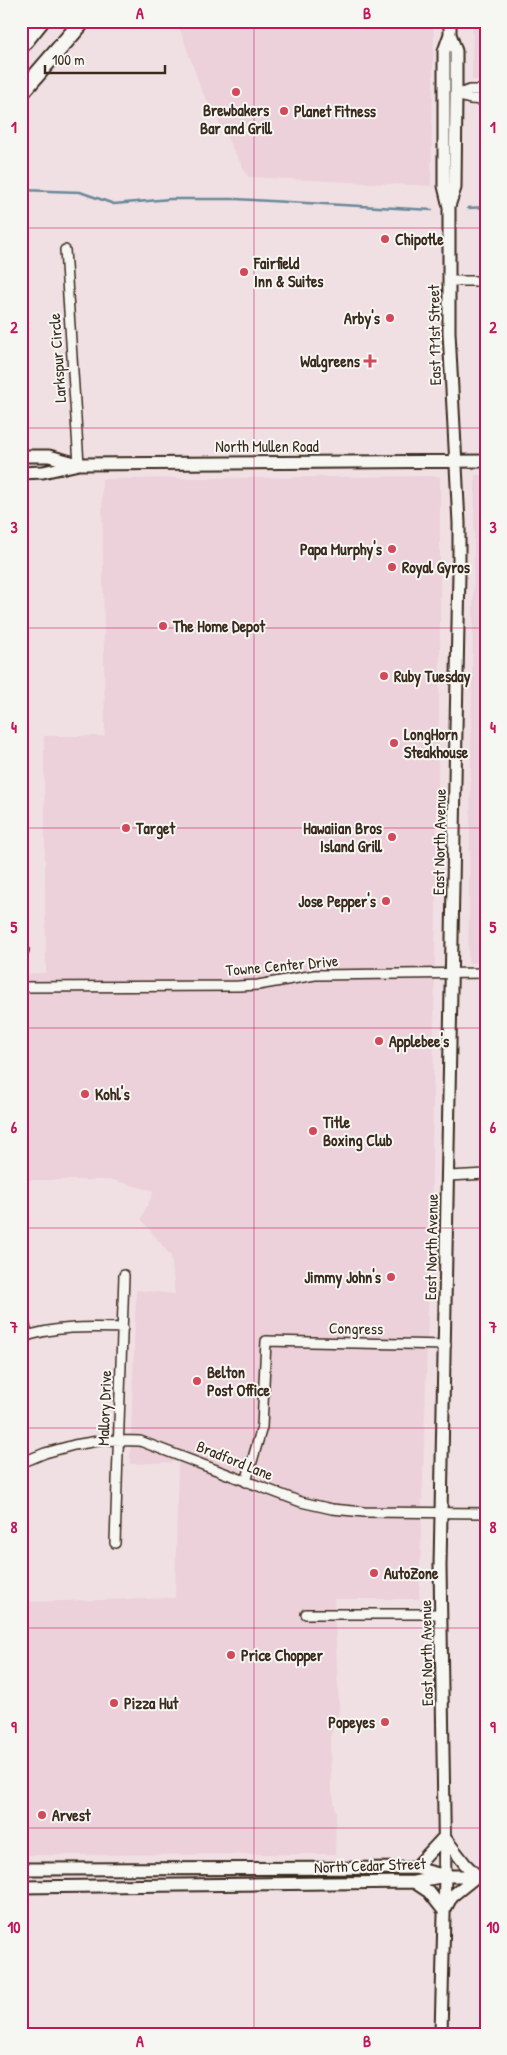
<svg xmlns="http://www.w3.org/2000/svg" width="507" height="2055" viewBox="0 0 507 2055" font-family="'Patrick Hand',sans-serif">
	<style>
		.built { fill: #ecd0da }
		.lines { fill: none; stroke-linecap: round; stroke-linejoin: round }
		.stream { stroke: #6a8898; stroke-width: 2.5 }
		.street-casing { stroke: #3b2a1e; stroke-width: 12 }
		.secondary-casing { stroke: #3b2a1e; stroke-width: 15 }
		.highway-casing { stroke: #3b2a1e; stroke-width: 19 }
		.street { stroke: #f6f6f2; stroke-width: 9 }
		.secondary { stroke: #f6f6f2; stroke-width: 11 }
		.highway { stroke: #f6f6f2; stroke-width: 15 }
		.grid { fill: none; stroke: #c2185b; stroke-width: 1; stroke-opacity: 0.55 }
		.poi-dot { fill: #d1495b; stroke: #f6f6f2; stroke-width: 2 }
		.labels { text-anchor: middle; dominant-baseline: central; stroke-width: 4; stroke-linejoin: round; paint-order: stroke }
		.poi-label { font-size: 16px; font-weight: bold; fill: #3b2a1e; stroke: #f6f6f2; text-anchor: start }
		.street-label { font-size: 16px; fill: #3b2a1e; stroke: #f6f6f2 }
		.neatline { fill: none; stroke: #c2185b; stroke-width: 2 }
		.grid-label { font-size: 16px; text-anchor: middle; font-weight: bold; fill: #c2185b }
	</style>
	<rect width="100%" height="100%" fill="#f0e0e4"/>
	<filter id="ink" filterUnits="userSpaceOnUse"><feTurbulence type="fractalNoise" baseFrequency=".02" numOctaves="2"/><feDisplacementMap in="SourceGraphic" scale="10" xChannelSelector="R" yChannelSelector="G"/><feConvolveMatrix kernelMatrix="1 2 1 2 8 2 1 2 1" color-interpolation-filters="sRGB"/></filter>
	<g filter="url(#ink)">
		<path class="built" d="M177 21H434L431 186 248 177 201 89Z
			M473 21H486V80H472Z
			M475 475H486V963H468Z
			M440 476V645L431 1221 419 1599H334L339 1710 330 1738 331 1786 336 1812 335 1854 21 1855V1602L175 1598 178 1462 130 1464 136 1290 175 1294 171 1256 141 1219 154 1191 113 1180H21V974L46 973 44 736H105L102 479Z"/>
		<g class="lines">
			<path class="stream" d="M21 190 80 192 114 204 170 199H236L432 210
				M468 208 486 207"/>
			<defs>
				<path id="street" d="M456 95 470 90H486
					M456 95 470 99 486 100
					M65 250 79 464
					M449 281H486
					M21 940 24 950 21 958
					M21 987 238 986 258 985 315 975 486 973
					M449 1176 486 1174
					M21 1312 28 1336
					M21 1338C53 1326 89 1327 123 1328
					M21 1463 45 1453 74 1445 104 1440 140 1441 301 1502 332 1509 364 1512 486 1513
					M246 1482 262 1427 266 1341 446 1345
					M115 1543 124 1275
					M306 1614H441"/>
				<path id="secondary" d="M449 206 455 188 456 95V51L450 34V21
					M21 456H49L75 463
					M21 473 43 472 79 464 486 461
					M21 1869 415 1868 443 1875
					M414 1882 429 1892 444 1911 452 1896 477 1876 465 1864 444 1837 415 1868
					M21 1887 414 1882 445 1876H486
					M441 2034 445 1876 440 1566 459 572V523L449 332V207L444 186V51L450 34"/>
				<path id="highway" d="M21 46 41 21
					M21 93 83 21"/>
			</defs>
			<use href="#street" class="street-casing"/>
			<use href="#secondary" class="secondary-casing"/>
			<use href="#highway" class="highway-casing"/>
			<use href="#street" class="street"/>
			<use href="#secondary" class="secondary"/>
			<use href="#highway" class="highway"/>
		</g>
	</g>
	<path class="grid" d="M254 21V2034M21 228H486M21 428H486M21 628H486M21 828H486M21 1028H486M21 1228H486M21 1428H486M21 1628H486M21 1828H486"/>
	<g class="poi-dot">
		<circle cx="236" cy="92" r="5"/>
		<circle cx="284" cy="111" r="5"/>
		<circle cx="385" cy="239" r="5"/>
		<circle cx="244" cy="272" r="5"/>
		<circle cx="390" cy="318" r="5"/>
		<path d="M367.5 353.5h5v5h5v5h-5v5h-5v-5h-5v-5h5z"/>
		<circle cx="392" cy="549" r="5"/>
		<circle cx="392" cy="567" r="5"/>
		<circle cx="163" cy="626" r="5"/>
		<circle cx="384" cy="676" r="5"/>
		<circle cx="394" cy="743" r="5"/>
		<circle cx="126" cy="828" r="5"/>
		<circle cx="392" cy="837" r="5"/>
		<circle cx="386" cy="901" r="5"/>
		<circle cx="379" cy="1041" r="5"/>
		<circle cx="85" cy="1094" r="5"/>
		<circle cx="313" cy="1131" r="5"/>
		<circle cx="391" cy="1277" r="5"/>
		<circle cx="197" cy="1381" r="5"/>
		<circle cx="374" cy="1573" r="5"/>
		<circle cx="231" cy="1655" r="5"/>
		<circle cx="114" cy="1703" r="5"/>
		<circle cx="385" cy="1722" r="5"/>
		<circle cx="42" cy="1815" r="5"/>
	</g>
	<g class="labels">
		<g class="poi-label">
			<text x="236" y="110" text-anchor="middle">Brewbakers<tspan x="236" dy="18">Bar and Grill</tspan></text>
			<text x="294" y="111">Planet Fitness</text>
			<text x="395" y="239">Chipotle</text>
			<text x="254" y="263">Fairfield<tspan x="254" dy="18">Inn &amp; Suites</tspan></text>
			<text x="380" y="318" text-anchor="end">Arby's</text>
			<text x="360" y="361" text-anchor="end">Walgreens</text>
			<text x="382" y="549" text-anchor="end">Papa Murphy's</text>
			<text x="402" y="567">Royal Gyros</text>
			<text x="173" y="626">The Home Depot</text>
			<text x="394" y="676">Ruby Tuesday</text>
			<text x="404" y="734">LongHorn<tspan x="404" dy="18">Steakhouse</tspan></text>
			<text x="136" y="828">Target</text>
			<text x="382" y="828" text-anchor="end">Hawaiian Bros<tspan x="382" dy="18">Island Grill</tspan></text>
			<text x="376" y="901" text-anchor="end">Jose Pepper's</text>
			<text x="389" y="1041">Applebee's</text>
			<text x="95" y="1094">Kohl's</text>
			<text x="323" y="1122">Title<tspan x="323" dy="18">Boxing Club</tspan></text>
			<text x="381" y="1277" text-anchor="end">Jimmy John's</text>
			<text x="207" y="1372">Belton<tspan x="207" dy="18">Post Office</tspan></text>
			<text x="384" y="1573">AutoZone</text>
			<text x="241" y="1655">Price Chopper</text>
			<text x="124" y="1703">Pizza Hut</text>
			<text x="375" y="1722" text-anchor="end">Popeyes</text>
			<text x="52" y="1815">Arvest</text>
		</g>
		<g class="street-label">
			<text transform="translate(434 335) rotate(-91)">East 171st Street</text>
			<text transform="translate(57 358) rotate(-94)">Larkspur Circle</text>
			<text x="267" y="446">North Mullen Road</text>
			<text transform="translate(439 842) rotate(-89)">East North Avenue</text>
			<text transform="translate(282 965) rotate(-5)">Towne Center Drive</text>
			<text transform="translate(431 1247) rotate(-89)">East North Avenue</text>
			<text transform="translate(356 1328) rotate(1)">Congress</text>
			<text transform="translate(104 1408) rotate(-88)">Mallory Drive</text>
			<text transform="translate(235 1460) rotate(22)">Bradford Lane</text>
			<text transform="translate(426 1653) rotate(-91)">East North Avenue</text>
			<text transform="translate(370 1865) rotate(-2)">North Cedar Street</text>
		</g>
	</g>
	<rect width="507" height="2055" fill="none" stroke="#f6f6f2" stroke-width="55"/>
	<path d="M45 65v8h120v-8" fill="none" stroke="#3b2a1e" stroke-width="2.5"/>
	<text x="52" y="65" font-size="15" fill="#3b2a1e" stroke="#f6f6f2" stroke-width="4" paint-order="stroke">100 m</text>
	<rect x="28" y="28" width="452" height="2000" class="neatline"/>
	<g class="grid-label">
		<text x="140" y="19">A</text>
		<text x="367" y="19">B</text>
		<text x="14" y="133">1</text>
		<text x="493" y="133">1</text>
		<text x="14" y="333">2</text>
		<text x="493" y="333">2</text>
		<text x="14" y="533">3</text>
		<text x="493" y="533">3</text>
		<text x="14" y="733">4</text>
		<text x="493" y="733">4</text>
		<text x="14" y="933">5</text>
		<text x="493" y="933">5</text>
		<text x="14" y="1133">6</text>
		<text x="493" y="1133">6</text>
		<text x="14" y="1333">7</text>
		<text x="493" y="1333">7</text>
		<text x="14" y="1533">8</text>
		<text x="493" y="1533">8</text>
		<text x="14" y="1733">9</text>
		<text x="493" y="1733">9</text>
		<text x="14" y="1933">10</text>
		<text x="493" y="1933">10</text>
		<text x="140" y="2047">A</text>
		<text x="367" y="2047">B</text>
	</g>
</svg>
